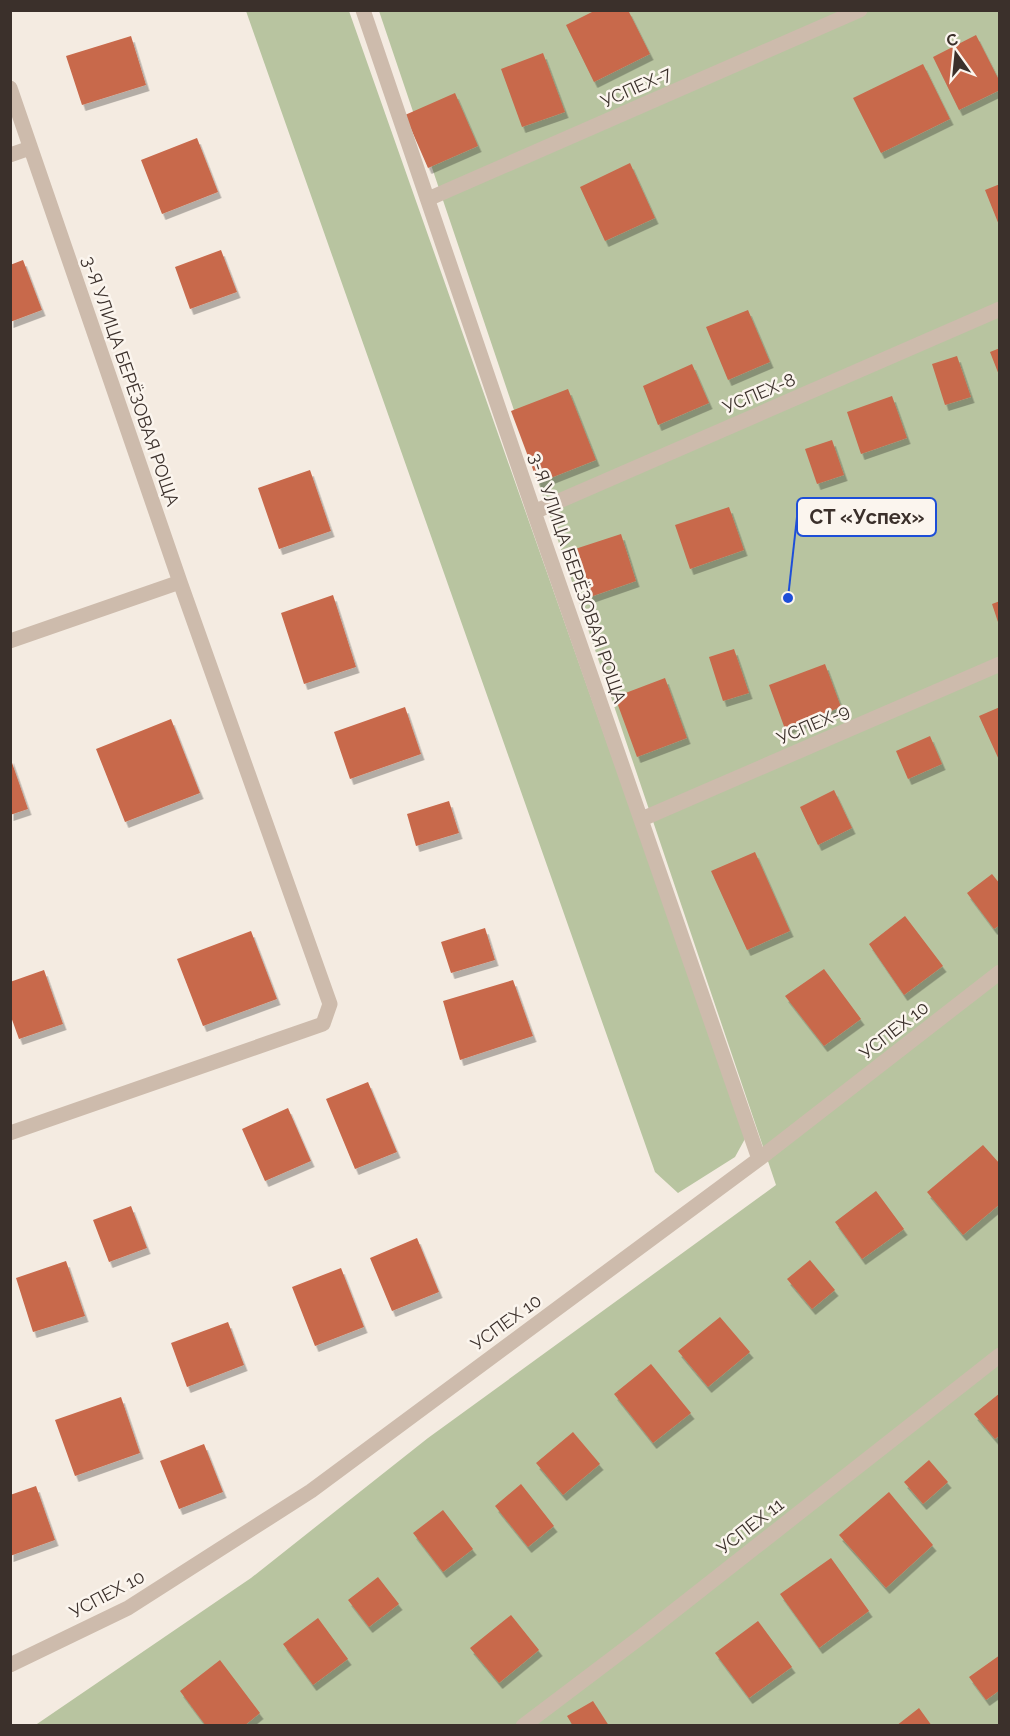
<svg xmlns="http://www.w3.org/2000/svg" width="1010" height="1736" viewBox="0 0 1010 1736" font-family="Raleway,sans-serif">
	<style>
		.green { fill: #b8c4a0 }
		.building { fill: #c8694b; filter: url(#shadow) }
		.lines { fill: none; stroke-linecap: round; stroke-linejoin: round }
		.minor { stroke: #cdbbac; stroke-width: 15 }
		.labels { text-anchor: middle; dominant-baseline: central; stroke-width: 5; stroke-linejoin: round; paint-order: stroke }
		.street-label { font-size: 18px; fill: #3b302b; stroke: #fbf5ee }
		.leader { fill: none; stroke: #1d4ed8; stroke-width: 2 }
		.callout-dot { fill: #1d4ed8; stroke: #fbf5ee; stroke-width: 2 }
		.callout { fill: #fbf5ee; stroke: #1d4ed8; stroke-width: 2 }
		.callout-label { font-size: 20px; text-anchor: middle; font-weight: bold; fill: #3b302b }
	</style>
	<defs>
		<filter id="shadow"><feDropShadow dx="3.5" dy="6" stdDeviation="0" flood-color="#0004"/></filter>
	</defs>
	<rect width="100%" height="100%" fill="#f4ebe1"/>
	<path class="green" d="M246 11H349L746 1137 735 1157 678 1193 655 1172Z
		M379 11H999V1725L34 1726 251 1578 428 1438 776 1185Z"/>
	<path class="building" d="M596 10H628L650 54 594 82 566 25Z
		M976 35 1000 82V90L959 110 933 57Z
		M131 36 146 85 82 105 66 56Z
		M543 53 565 112 522 127 501 69Z
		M923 64 950 119 881 153 853 98Z
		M455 93 478 146 428 168 405 115Z
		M197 138 218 192 162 214 141 160Z
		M630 163 655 218 605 241 580 187Z
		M1000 184V225H999L985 190Z
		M221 250 237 292 190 309 175 267Z
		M23 260 42 310 10 322V265Z
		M748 310 770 362 728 380 706 327Z
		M1000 348V375H999L990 352Z
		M957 356 971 397 945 405 932 364Z
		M692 364 709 403 658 425 643 386Z
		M568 389 596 460 538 483 511 411Z
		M892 396 907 438 861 454 847 412Z
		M832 440 844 475 817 484 805 449Z
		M310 470 331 531 279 549 258 488Z
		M729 507 744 550 690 569 675 525Z
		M621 534 636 581 590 597 575 549Z
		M333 595 356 667 304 684 281 613Z
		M1000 601V625H999L992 604Z
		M734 649 749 693 723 701 709 657Z
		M825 664 841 707 785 729 769 685Z
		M665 678 687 738 637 757 615 697Z
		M405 707 421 754 350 779 334 732Z
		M1000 707V762L979 716Z
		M171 719 200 793 125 822 96 749Z
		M930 736 942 764 908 779 896 751Z
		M10 757 28 809 10 815Z
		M834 790 852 828 818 845 800 807Z
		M449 801 459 833 416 846 407 814Z
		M755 852 790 931 747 950 711 871Z
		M992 874 1000 884V925L994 929 967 893Z
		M905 916 943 966 904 995 869 944Z
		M485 928 495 960 451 973 441 942Z
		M251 931 277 999 203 1026 177 959Z
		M824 969 861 1019 824 1046 785 996Z
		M44 970 63 1024 19 1039 10 1014V982Z
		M513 980 533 1036 460 1060 443 1001Z
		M368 1082 397 1152 355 1169 326 1099Z
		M288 1108 311 1161 265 1181 242 1129Z
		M983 1145 1000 1164V1204L963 1235 927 1192Z
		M876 1191 904 1229 862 1259 835 1222Z
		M131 1206 147 1248 109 1262 93 1220Z
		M417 1238 439 1292 392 1311 370 1258Z
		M810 1260 835 1290 812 1309 787 1279Z
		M66 1261 85 1316 33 1332 16 1278Z
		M341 1268 364 1327 315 1346 292 1287Z
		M720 1317 750 1352 708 1387 678 1351Z
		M228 1322 244 1365 187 1387 171 1343Z
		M651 1364 691 1413 653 1443 614 1394Z
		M1000 1393V1435L995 1439 974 1414Z
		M121 1397 140 1453 75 1476 55 1420Z
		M573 1432 600 1464 563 1495 536 1463Z
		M204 1444 223 1492 179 1509 160 1461Z
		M929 1460 948 1482 923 1504 904 1482Z
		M521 1484 554 1526 528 1547 495 1506Z
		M36 1486 55 1540 10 1556V1495Z
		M889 1492 933 1545 886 1588 839 1535Z
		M443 1510 473 1549 443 1572 413 1533Z
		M831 1558 869 1611 819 1648 780 1594Z
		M378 1577 399 1604 369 1627 348 1600Z
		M511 1615 539 1650 499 1683 470 1648Z
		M318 1618 348 1659 313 1685 283 1644Z
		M758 1621 792 1667 749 1698 715 1653Z
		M1000 1655V1690L986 1700 969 1677Z
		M220 1660 260 1713 244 1726H206L180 1691Z
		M593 1701 609 1726H573L567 1716Z
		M919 1708 932 1726H896Z"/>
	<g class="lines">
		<path class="minor" d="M363 10 534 512 759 1159
			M10 88 180 582 330 1004 323 1024 10 1133
			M10 155 30 148
			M428 199 860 10
			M534 512 1000 309
			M10 641 180 582
			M642 819 1000 664
			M10 1665 128 1608 311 1491 759 1159 1000 972
			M523 1726 646 1633 1000 1355"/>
	</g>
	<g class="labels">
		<g class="street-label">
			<text transform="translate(636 87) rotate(-24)">УСПЕХ-7</text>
			<text transform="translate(131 381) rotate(71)">3-Я УЛИЦА БЕРЁЗОВАЯ РОЩА</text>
			<text transform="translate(759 393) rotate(-23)">УСПЕХ-8</text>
			<text transform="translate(578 578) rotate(71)">3-Я УЛИЦА БЕРЁЗОВАЯ РОЩА</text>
			<text transform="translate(813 724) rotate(-23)">УСПЕХ-9</text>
			<text transform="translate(894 1030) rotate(-38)">УСПЕХ 10</text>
			<text transform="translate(506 1322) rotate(-36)">УСПЕХ 10</text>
			<text transform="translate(750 1526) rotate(-38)">УСПЕХ 11</text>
			<text transform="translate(107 1594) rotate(-28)">УСПЕХ 10</text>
		</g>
	</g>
	<path class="leader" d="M788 598L797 517"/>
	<circle class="callout-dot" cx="788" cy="598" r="6"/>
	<rect class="callout" x="797" y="498" width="139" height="38" rx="6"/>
	<g class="callout-label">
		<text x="867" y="524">СТ «Успех»</text>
	</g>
	<rect width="1010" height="1736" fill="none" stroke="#3b302b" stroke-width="24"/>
	<g transform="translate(956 54) rotate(345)" stroke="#fbf5ee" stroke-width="4.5" paint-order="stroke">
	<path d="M0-4.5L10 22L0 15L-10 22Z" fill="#3b302b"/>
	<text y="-9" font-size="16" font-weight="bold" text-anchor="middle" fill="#3b302b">С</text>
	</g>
</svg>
